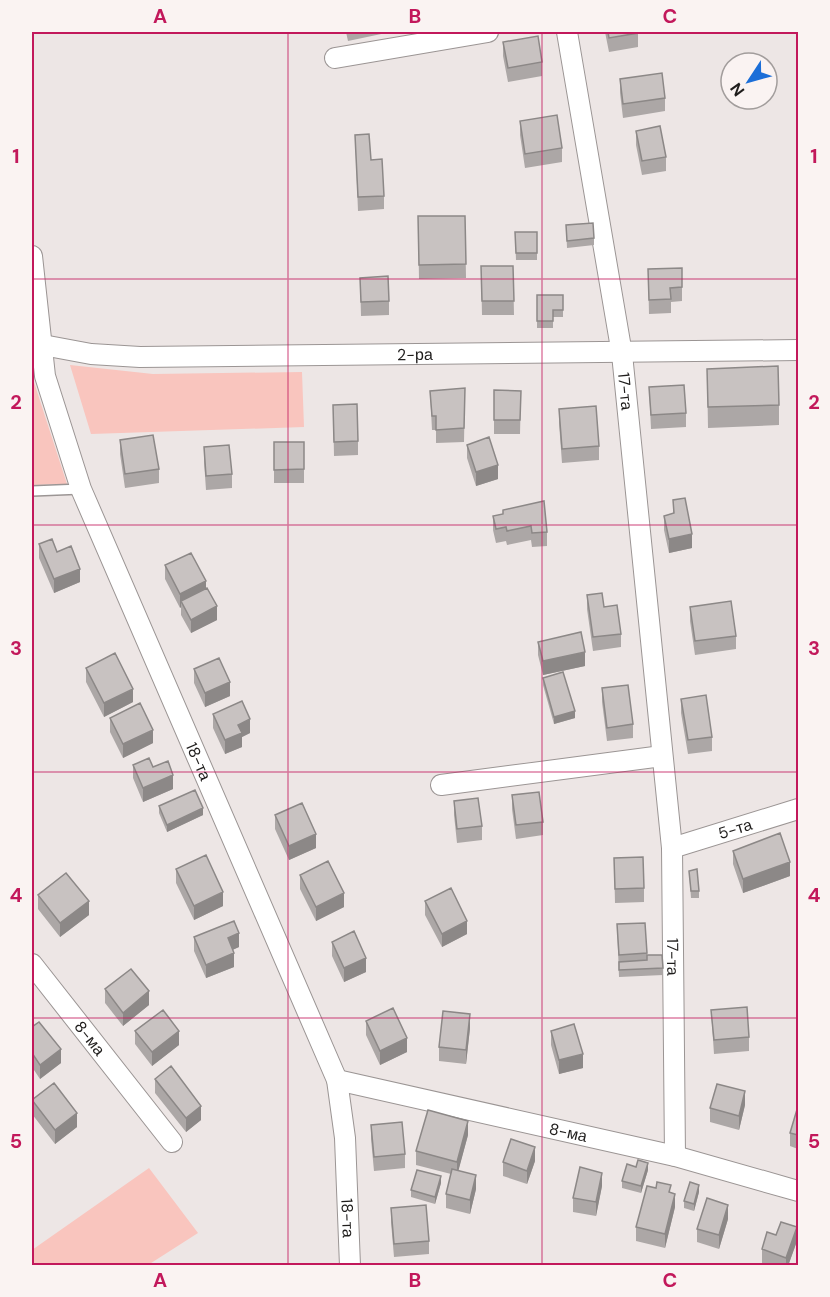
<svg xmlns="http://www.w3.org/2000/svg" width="830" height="1297" viewBox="0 0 830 1297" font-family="'DM Sans',sans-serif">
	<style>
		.grass { fill: #f9c5be }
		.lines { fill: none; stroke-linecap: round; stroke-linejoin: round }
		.service-casing { stroke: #9b9594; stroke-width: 12 }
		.minor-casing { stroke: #9b9594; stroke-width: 22 }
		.service { stroke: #fff; stroke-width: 9 }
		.minor { stroke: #fff; stroke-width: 20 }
		.wall { fill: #aca7a6 }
		.shaded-wall { fill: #8c8887 }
		.building { fill: #c8c2c1; stroke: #8c8887; stroke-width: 1.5 }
		.grid { fill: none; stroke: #c2185b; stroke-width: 1.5; stroke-opacity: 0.55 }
		.labels { text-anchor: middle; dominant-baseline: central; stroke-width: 4.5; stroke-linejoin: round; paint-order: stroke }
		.street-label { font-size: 16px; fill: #1f1d1c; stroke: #faf3f2 }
		.neatline { fill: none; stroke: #c2185b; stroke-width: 2 }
		.grid-label { font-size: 20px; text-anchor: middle; font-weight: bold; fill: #c2185b }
	</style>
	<rect width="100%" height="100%" fill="#ede6e5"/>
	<path class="grass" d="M70 365 153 374 302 372 304 427 91 434Z
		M32 376 67 484 32 485Z
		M149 1168 198 1233 148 1265H32V1250Z"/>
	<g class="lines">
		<defs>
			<path id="service" d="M32 491 81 489"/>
			<g id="minor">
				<path id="s1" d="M567 32 622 354 672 848 675 1156"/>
				<path d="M335 58 488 32"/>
				<path id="s2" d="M32 256 45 376 81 489 337 1080 345 1138 350 1266"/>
				<path id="s3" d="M32 343 91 354 140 357 798 350"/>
				<path d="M441 785 662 756"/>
				<path id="s4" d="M672 848 798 809"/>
				<path id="s5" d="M32 964 172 1142"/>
				<path id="s6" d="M337 1080 675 1156 798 1191"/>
			</g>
		</defs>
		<use href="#service" class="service-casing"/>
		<use href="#minor" class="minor-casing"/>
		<use href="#service" class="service"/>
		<use href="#minor" class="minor"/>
	</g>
	<path class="wall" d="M346 32H386V33L348 41Z
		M605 32H638V47L609 52Z
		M503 42 542 62V76L508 82 503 56Z
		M620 79 665 98V111L623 118 620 93Z
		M520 121 562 148V162L525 168 520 135Z
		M636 131 666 157V171L642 175 636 145Z
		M355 135 384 196V209L358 211Z
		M418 216H465L466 278 419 279Z
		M566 225 594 238V245L567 248Z
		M515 232H537V260H516Z
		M481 266H513L514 315H482Z
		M648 269 682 287V301L671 302V313L649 314Z
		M360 278 389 301V315L361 316Z
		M537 295H563V317H553V328H537Z
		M707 369 779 405V425L708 428Z
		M649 387 686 413V427L651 429Z
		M465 388 464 442 436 443V430H432L430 391Z
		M494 390 521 391 520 434H494Z
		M333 405 358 441V455L334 456Z
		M559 409 599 446V460L562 463 559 423Z
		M120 440 159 469V483L125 488 120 454Z
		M274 442H304V483H274Z
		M467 445 498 479 476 486 467 458Z
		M204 447 232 474V488L206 490 204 461Z
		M673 500 692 548 669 553 664 530V516L673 514Z
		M503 514 547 532V546L532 547 531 540 507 545 506 541 496 543 493 530V516Z
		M39 544 57 552 80 582 54 593 39 558Z
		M165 565 206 589 217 620 191 633 181 615V607L180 608 165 579Z
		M587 595 604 607 621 634V647L593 651 587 609Z
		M690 607 736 636V649L695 655 690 621Z
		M538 642 585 666 543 675 538 655Z
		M86 668 133 702 104 717 86 682Z
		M194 669 230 696 205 707 194 683Z
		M543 678 575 718 554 724 543 685Z
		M602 688 633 724V738L607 741 602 702Z
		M681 699 712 737V751L688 754 681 713Z
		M213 714 250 733 242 737V747L225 754 213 728Z
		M110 718 153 743 123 758 110 732Z
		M133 765 153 767 173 789 143 802 133 778Z
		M512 795 543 822V835L516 839 512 809Z
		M454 801 482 826V840L457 843 454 815Z
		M159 806 203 815 167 832 159 813Z
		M275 815 316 848 289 860 275 829Z
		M733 851 790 876 743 893 733 864Z
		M614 858 644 888V902L615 903Z
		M176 869 223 906 194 920 176 883Z
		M689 871 699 891V898H691Z
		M300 875 344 907 316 921 300 889Z
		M38 895 89 915 60 937 38 909Z
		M425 901 467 934 442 947 425 915Z
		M645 923 647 955 663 968V975L619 977 617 924Z
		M194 937 239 947 232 950 234 967 206 978 194 951Z
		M332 942 366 972 344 982 332 956Z
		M105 989 149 1005 123 1026 105 1003Z
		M711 1010 749 1037V1051L714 1054Z
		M366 1021 407 1052 380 1065 366 1035Z
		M32 1027 61 1063 40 1079 32 1067Z
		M470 1028 466 1064 439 1061V1047Z
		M135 1031 179 1045 152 1066 135 1044Z
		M551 1031 583 1068 559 1074 551 1045Z
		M155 1079 201 1120 186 1132 155 1093Z
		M32 1100 77 1127 55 1144 32 1114Z
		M745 1105 739 1130 710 1122V1108Z
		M798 1106V1149L790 1146V1133Z
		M371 1125 405 1154V1168L374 1171 371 1139Z
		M468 1135 458 1171 476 1189 470 1214 446 1208V1194L451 1174 416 1165V1151Z
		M535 1161 527 1184 503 1176V1162Z
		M648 1170 641 1193 622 1188V1181Z
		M441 1183 435 1204 411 1197V1190Z
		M602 1186 596 1216 573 1212V1198Z
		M671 1192 675 1207 665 1248 636 1241V1227Z
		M699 1192 694 1211 684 1208V1201Z
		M391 1208 429 1241V1254L394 1257 391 1222Z
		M728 1219 719 1249 697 1242V1229Z
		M776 1235 797 1241 788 1266H769L762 1263V1249Z"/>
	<path class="shaded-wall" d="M498 465V479L476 486V472Z
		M692 534V548L669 553V539Z
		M80 569V582L54 593V579Z
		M206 581V595L181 601V607L180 608V594Z
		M217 606V620L191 633V620Z
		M585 652V666L543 675V661Z
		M230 682V696L205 707V693Z
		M133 689V702L104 717V703Z
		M575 711V718L554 724V717Z
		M250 719V733L242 737V747L225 754V740L238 725Z
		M153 730V743L123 758V744Z
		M173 775V789L143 802V788Z
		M203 808V815L167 832V825Z
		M316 834V848L289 860V846Z
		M790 862V876L743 893V879Z
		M223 892V906L194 920V906Z
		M344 893V907L316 921V907Z
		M89 901V915L60 937V923Z
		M467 921V934L442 947V934Z
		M239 933V947L228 952V938Z
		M234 953V967L206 978V965Z
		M366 958V972L344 982V968Z
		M149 991V1005L123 1026V1013Z
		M470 1014V1028L466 1064V1050Z
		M179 1031V1045L152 1066V1052Z
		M407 1038V1052L380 1065V1051Z
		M61 1049V1063L40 1079V1065Z
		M583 1054V1068L559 1074V1060Z
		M745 1091V1105L739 1130V1116Z
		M201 1106V1120L186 1132V1118Z
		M77 1113V1127L55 1144V1130Z
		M468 1121V1135L457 1176V1162Z
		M535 1147V1161L527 1184V1171Z
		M648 1163V1170L641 1193V1186Z
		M602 1173V1186L596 1216V1202Z
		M476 1175V1189L470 1214V1200Z
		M441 1176V1183L435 1204V1197Z
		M699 1185V1192L694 1211V1204Z
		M675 1194V1207L665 1248V1234Z
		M728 1205V1219L719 1249V1235Z
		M797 1227V1241L788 1266H786V1258Z"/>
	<path class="building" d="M608 32H638V33L609 38Z
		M538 36 542 62 508 68 503 42Z
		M662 73 665 98 623 104 620 79Z
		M557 115 562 148 525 154 520 121Z
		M660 126 666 157 642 161 636 131Z
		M369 134 371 160 382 159 384 196 358 197 355 135Z
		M418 216H465L466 264 419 265Z
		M593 223 594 238 567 241 566 225Z
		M515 232H537V253H516Z
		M481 266H513L514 301H482Z
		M682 268V287L670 288 671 299 649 300 648 269Z
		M388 276 389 301 361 302 360 278Z
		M537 295H563V310H553V321H537Z
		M778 366 779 405 708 407 707 369Z
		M684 385 686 413 651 415 649 387Z
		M465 388 464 428 436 430V416H432L430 391Z
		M494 390 521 391 520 420H494Z
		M357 404 358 441 334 442 333 405Z
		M596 406 599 446 562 449 559 409Z
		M153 435 159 469 125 474 120 440Z
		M489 437 498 465 476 472 467 445Z
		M274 442H304V469L274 470Z
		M229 445 232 474 206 476 204 447Z
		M685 498 692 534 669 539 664 516 674 513 673 500Z
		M544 501 547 532 532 533 531 526 507 531 506 527 496 529 493 516 503 514V510Z
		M52 539 57 552 71 546 80 569 54 579 39 544Z
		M191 553 206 581 180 594 165 565Z
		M207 588 217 606 191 620 181 601Z
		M602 593 604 607 617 605 621 634 593 637 587 595Z
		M731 601 736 636 695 641 690 607Z
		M581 632 585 652 543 661 538 642Z
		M115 653 133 689 104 703 86 668Z
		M219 658 230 682 205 693 194 669Z
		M563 672 575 711 554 717 543 678Z
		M628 685 633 724 607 728 602 688Z
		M706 695 712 737 688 740 681 699Z
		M242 701 250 719 238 725 242 733 225 740 213 714Z
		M140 703 153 730 123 744 110 718Z
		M149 758 153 767 168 761 173 775 143 788 133 765Z
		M195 790 203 808 167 825 159 806Z
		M539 792 543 822 516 825 512 795Z
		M478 798 482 826 457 829 454 801Z
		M302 803 316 834 289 846 275 815Z
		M780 833 790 862 743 879 733 851Z
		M206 855 223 892 194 906 176 869Z
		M643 857 644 888 615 889 614 858Z
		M328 861 344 893 316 907 300 875Z
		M697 869 699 891H691L689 871Z
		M66 873 89 901 60 923 38 895Z
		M451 888 467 921 442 934 425 901Z
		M234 921 239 933 228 938 234 953 206 965 194 937Z
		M645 923 647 953 619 955 617 924Z
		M354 931 366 958 344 968 332 942Z
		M647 955H662L663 968 619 970V962L647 960Z
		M131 969 149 991 123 1013 105 989Z
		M747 1007 749 1037 714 1040 711 1010Z
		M393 1008 407 1038 380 1051 366 1021Z
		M163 1010 179 1031 152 1052 135 1031Z
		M443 1011 470 1014 466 1050 439 1047Z
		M39 1022 61 1049 40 1065 32 1053V1027Z
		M574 1024 583 1054 559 1060 551 1031Z
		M171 1066 201 1106 186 1118 155 1079Z
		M54 1083 77 1113 55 1130 32 1100Z
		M717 1084 745 1091 739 1116 710 1108Z
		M798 1106V1135L790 1133Z
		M428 1110 468 1121 457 1162 416 1151Z
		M402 1122 405 1154 374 1157 371 1125Z
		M511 1139 535 1147 527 1171 503 1162Z
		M638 1160 648 1163 641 1186 622 1181 627 1164 636 1167Z
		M580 1167 602 1173 596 1202 573 1198Z
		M452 1169 476 1175 470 1200 446 1194Z
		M417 1170 441 1176 435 1197 411 1190Z
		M657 1182 671 1185 669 1192 675 1194 665 1234 636 1227 647 1186 656 1188Z
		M690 1182 699 1185 694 1204 684 1201Z
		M707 1198 728 1205 719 1235 697 1229Z
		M426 1205 429 1241 394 1244 391 1208Z
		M781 1222 797 1227 786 1258 762 1249 767 1232 776 1235Z"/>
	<path class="grid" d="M288 32V1266M542 32V1266M32 279H798M32 525H798M32 772H798M32 1018H798"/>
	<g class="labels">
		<g class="street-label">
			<text stroke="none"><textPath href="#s3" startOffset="384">2-ра</textPath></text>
			<text stroke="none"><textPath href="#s1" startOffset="364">17-та</textPath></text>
			<text stroke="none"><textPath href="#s2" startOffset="536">18-та</textPath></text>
			<text stroke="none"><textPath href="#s4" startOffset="66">5-та</textPath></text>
			<text stroke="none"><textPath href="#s1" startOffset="932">17-та</textPath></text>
			<text stroke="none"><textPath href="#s5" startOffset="94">8-ма</textPath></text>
			<text stroke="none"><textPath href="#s6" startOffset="237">8-ма</textPath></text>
			<text stroke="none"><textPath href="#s2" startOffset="1022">18-та</textPath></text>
		</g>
	</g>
	<rect width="830" height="1297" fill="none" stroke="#faf3f2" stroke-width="66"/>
	<g transform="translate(749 81) rotate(234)"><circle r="28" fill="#faf3f2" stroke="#a29d9c" stroke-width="1.5"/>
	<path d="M0-4.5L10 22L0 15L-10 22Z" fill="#1b6ed8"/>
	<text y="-9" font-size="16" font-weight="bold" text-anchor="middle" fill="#1f1d1c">N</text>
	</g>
	<rect x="33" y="33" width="764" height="1231" class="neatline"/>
	<g class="grid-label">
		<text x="160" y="23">A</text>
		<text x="415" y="23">B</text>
		<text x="670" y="23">C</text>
		<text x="16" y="163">1</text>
		<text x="814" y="163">1</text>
		<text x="16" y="409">2</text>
		<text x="814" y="409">2</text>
		<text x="16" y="655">3</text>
		<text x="814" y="655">3</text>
		<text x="16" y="902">4</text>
		<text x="814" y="902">4</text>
		<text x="16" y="1148">5</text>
		<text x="814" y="1148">5</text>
		<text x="160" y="1287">A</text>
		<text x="415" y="1287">B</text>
		<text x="670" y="1287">C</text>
	</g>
</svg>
